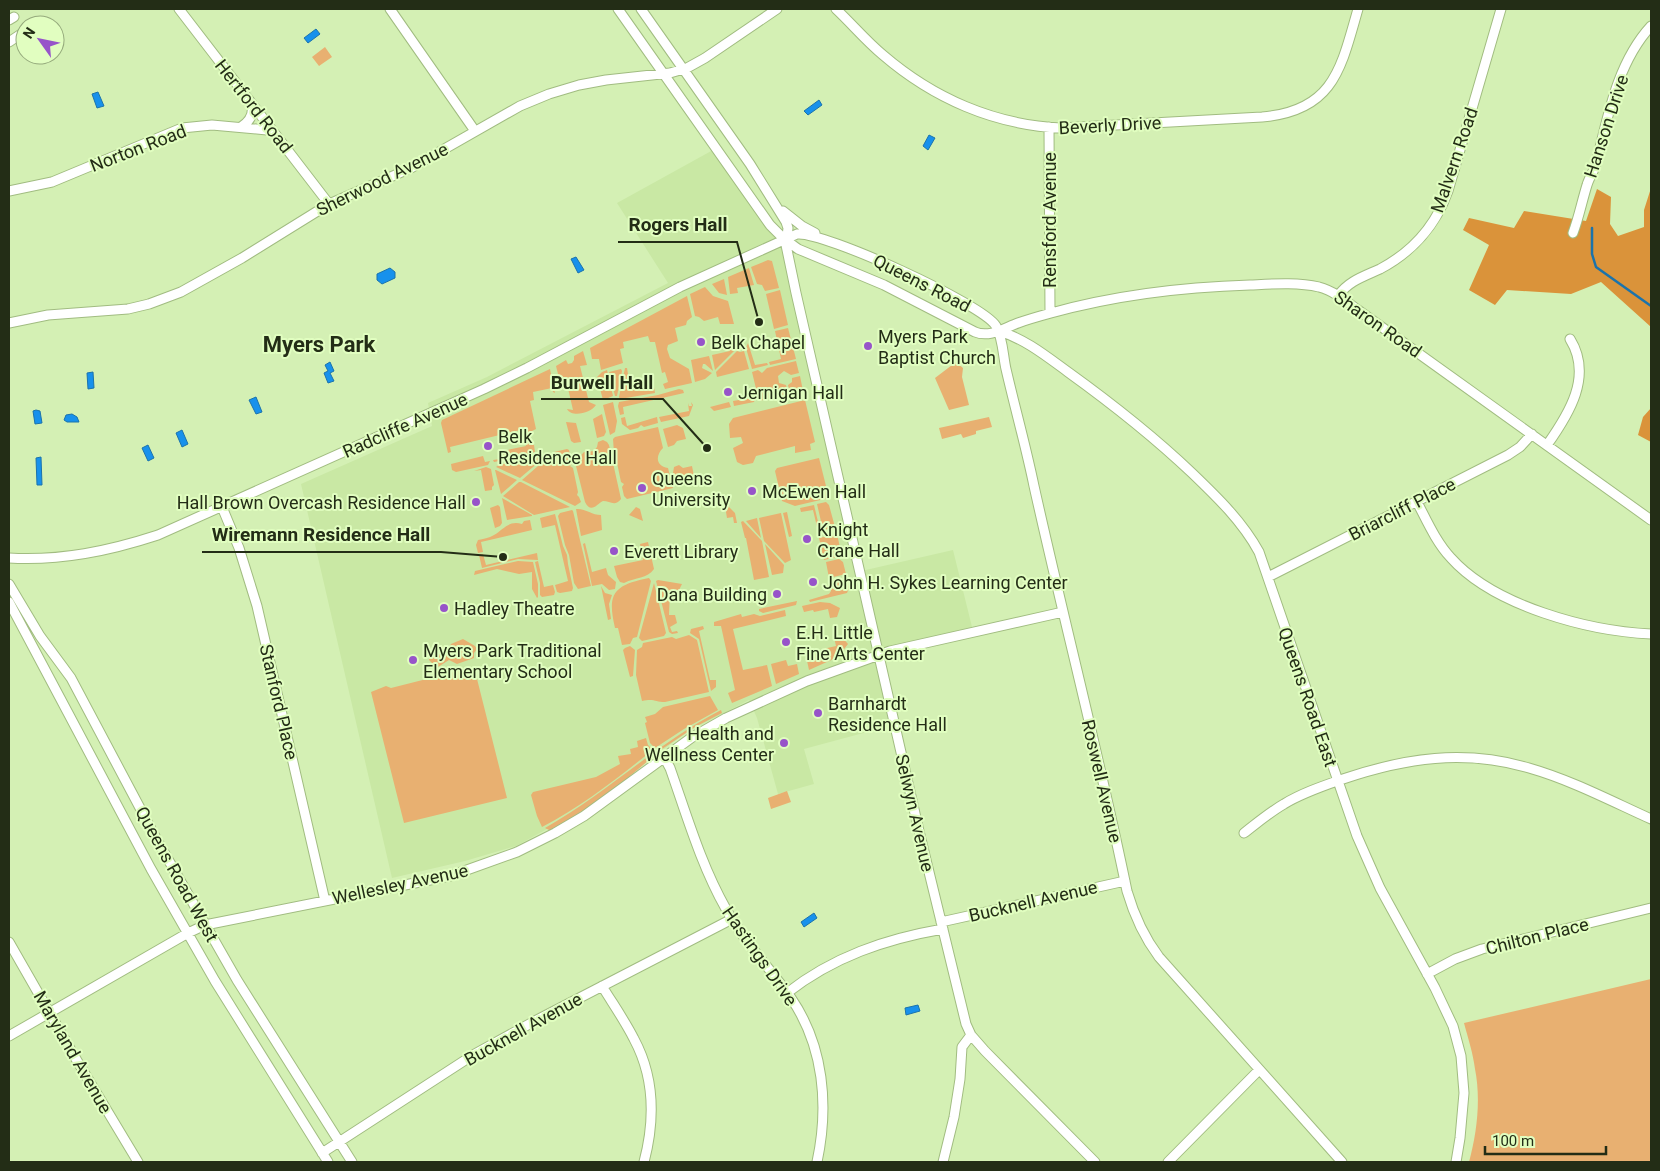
<svg xmlns="http://www.w3.org/2000/svg" width="1660" height="1171" viewBox="0 0 1660 1171" font-family="Roboto,sans-serif">
	<style>
		.built { fill: #c9e8a4 }
		.green { fill: #e8b071 }
		.forest { fill: #da933a }
		.water { fill: #1791ec; stroke: #1b73ac }
		.lines { fill: none; stroke-linecap: round; stroke-linejoin: round }
		.stream { stroke: #1b73ac; stroke-width: 2.5 }
		.minor-casing { stroke: #a1bc81; stroke-width: 11 }
		.minor { stroke: #fff; stroke-width: 9 }
		.poi-dot { fill: #9754c9; stroke: #e1fec0; stroke-width: 2 }
		.labels { text-anchor: middle; dominant-baseline: central; stroke-width: 4; stroke-linejoin: round; paint-order: stroke }
		.street-label { font-size: 18px; fill: #232d16; stroke: #e1fec0 }
		.poi-label { font-size: 18px; fill: #232d16; stroke: #e1fec0; text-anchor: start }
		.district-label { font-size: 22px; font-weight: bold; fill: #232d16; stroke: #e1fec0 }
		.leader { fill: none; stroke: #232d16; stroke-width: 2 }
		.callout-dot { fill: #232d16; stroke: #e1fec0; stroke-width: 2 }
		.callout-label { font-size: 19px; text-anchor: middle; font-weight: bold; fill: #232d16; stroke: #e1fec0; stroke-width: 4; stroke-linejoin: round; paint-order: stroke }
	</style>
	<rect width="100%" height="100%" fill="#d4f0b4"/>
	<path class="built" d="M713 150 770 228 783 251 857 572 953 550 972 627 874 652 893 725 804 749 814 784 778 794 757 718 749 700 689 731 571 816 516 846 465 861 392 878 301 484 432 426 428 403 487 377 668 283 617 203Z"/>
	<path class="green" d="M325 47 332 57 319 66 312 57Z
		M768 260 772 261 779 288 765 291 762 285 757 284 751 267Z
		M749 268 754 285 737 288 738 293 730 294 728 277Z
		M724 279 727 295 719 293 712 284Z
		M705 287 713 296 728 301 734 324H720L718 317 704 321 699 317 695 316 690 294Z
		M780 290 788 325 774 329 766 294Z
		M687 296 692 317 687 321 686 325 675 328 678 341 668 345 667 349 670 358 689 369 692 383 665 389 663 384 668 382 665 372 662 373 655 342H650L648 336 623 342 624 348 620 349 623 363 601 370 599 359H592L590 348Z
		M788 328 796 359 770 365 769 362 781 359 775 331Z
		M748 343 755 365 767 363 768 365 752 369 746 348Z
		M734 349 735 350 715 370 712 355 730 351 729 350Z
		M583 351 587 365 580 366 589 402 596 405C591 413 572 418 567 409L573 410 567 384 560 382 556 366 566 360 568 364 572 363 574 360V356Z
		M737 351 740 352 744 351 749 369 717 377 716 372Z
		M709 356 713 371 705 364H703L702 368 712 373 705 379 695 382 691 360Z
		M796 361 799 373 791 375 784 371 778 376 779 383 786 385 788 394 759 401 752 372 758 370 762 373 767 368Z
		M956 362 963 368 962 377 969 405 949 410 935 378Z
		M625 368H627L629 380 628 386C635 393 644 389 654 387L655 393 620 399 619 397Z
		M550 369 555 393 553 392 552 388 533 392 534 400 530 401 536 429 532 431 533 433 529 436 530 442 534 445 535 452 509 459 506 457 504 460 494 462 493 460 500 459 498 452 526 446 524 436H521L520 430 450 447 451 452 448 453 441 423 442 420Z
		M621 369 622 371 617 396H615L609 372Z
		M607 370 613 396 603 400 597 377 602 372Z
		M800 376 803 391 790 394 788 385 792 382V378Z
		M754 388 756 396 754 402 734 406 733 401 751 398 749 389Z
		M679 389 683 390 684 393 623 407 624 414 620 415 618 406 619 402 658 395Z
		M805 400 815 442 810 444 811 450 795 453V446L756 456 753 463 743 465 737 462 733 448 743 443 741 437 730 438 729 424 733 418Z
		M613 402 617 421 615 432 610 435 603 405Z
		M729 402 731 407 714 411 710 407Z
		M688 403 689 406H692L691 402 693 405 689 416 661 422 659 417 689 411Z
		M602 414 606 432 604 436 597 438 593 419Z
		M625 417 627 426 657 417 658 423 644 427 641 425 638 428 630 430 622 424 621 418Z
		M989 417 992 427 976 431V434L963 438 961 434 942 439 939 428Z
		M566 422 576 423 581 442 574 443 571 441Z
		M677 425 683 428 686 439 677 441 674 445 668 447 663 429Z
		M658 427 663 448C655 456 656 466 668 468L673 488 627 499 624 496 622 487 624 484 621 482 616 458 617 455 614 453 613 439 615 437Z
		M603 440 607 442 609 445 621 499C615 507 610 501 603 501 597 504 591 514 585 502L575 462 584 452 594 451 597 447 598 442Z
		M567 449 569 450 572 463 570 466 573 468 578 492 577 495 579 497 581 502 575 506 522 480 554 452Z
		M546 454V456L520 478 496 467 499 465Z
		M483 456 485 462 490 461 488 465 456 472 452 470 451 464Z
		M819 458 829 498 799 505 795 506 782 501 775 471 777 468Z
		M679 465 683 468 692 466 694 476 692 480 680 484 676 483 673 473 674 467Z
		M486 467 491 469 494 485 492 487V490L485 491 481 470 474 471Z
		M495 470H496L517 480 501 494Z
		M519 482H521L570 507 534 515 503 496Z
		M502 498 532 515V516L507 520Z
		M826 502 829 505 835 527 823 530 817 504Z
		M498 505 500 507 502 523 500 526 495 528 490 508Z
		M814 505 820 530 818 531 813 510 801 512 800 508Z
		M728 506 735 513 737 523H734L733 517 727 518 726 512Z
		M636 507 640 509 643 521 629 515Z
		M576 509C585 508 592 515 601 515L602 530 581 536Z
		M573 511 591 586 578 589 574 583 569 555 565 545 558 516 560 513 572 510Z
		M787 512 792 536 789 537 783 513Z
		M781 513 791 560 785 563 764 541 759 518Z
		M555 514 563 546 567 555 568 564 573 588 572 591 560 593 557 592 555 585 568 581 555 525 542 528 540 518Z
		M757 518 761 538 746 521Z
		M530 520 532 530 481 542 483 552 478 553 476 545 478 540C483 539 489 538 494 535 504 529 509 520 522 524L524 521Z
		M743 521 762 541 769 577 754 580 746 538H745L741 522Z
		M837 534 841 552 838 557 824 560 819 538Z
		M648 542 654 569C647 579 636 577 624 583L620 582 617 577 614 566 643 560 640 544Z
		M585 543 592 572 606 568 608 575 616 582 615 589 609 590 602 584 592 586 583 544Z
		M765 544 784 565 783 573 772 575Z
		M537 553 538 560 518 559 482 568 479 555 483 554 486 565Z
		M839 559 843 562 846 574 829 578 826 562Z
		M518 561 533 562 538 584V597L537 598 532 589V572L519 574 497 569 474 575 475 571Z
		M538 561 544 587 553 585 555 592 554 595 542 597 540 595V583L535 562Z
		M649 578 651 581 637 637 633 638 630 644 622 645 618 628H615C607 594 613 585 649 578Z
		M847 578 849 588 847 593 810 602 809 600 829 594 831 591V582Z
		M658 580 682 584 679 590H670L669 615H675L677 623 670 627 672 632 677 631 678 633 672 634 669 632 656 581Z
		M654 583 666 633 664 636 642 641 639 638Z
		M601 586 605 593 612 595 609 604 611 619 608 620Z
		M797 601 796 605 763 613 759 611V609Z
		M820 602 830 603 840 608 837 617 830 618 828 609 814 612 813 610 804 612 802 606Z
		M785 610 786 616 733 629 743 670 767 665 772 686 732 703 728 693 735 690 721 626H714V622L741 614 742 617 754 614 760 616Z
		M703 626 704 629 699 631 710 680H716V687L711 691 699 639 690 633 691 629Z
		M689 635 697 640 709 692 665 702C655 702 654 698 642 701L636 675 637 650 642 647 643 643 672 637 676 639Z
		M841 636 848 644 838 657 809 670 806 656 824 651 823 649 836 646 834 637Z
		M463 639 475 646 477 649 474 653V658L457 664 449 660 438 667 435 666 429 660 430 650 436 646 449 648 451 644Z
		M630 646 635 650 633 676 630 677 623 650 625 648Z
		M786 660 788 666 797 664 799 674 776 684 771 664Z
		M474 667 507 798 404 823 371 692 386 686 391 688Z
		M710 696 718 710 684 729 655 748 650 743 645 723 647 722 645 717 655 714 663 707Z
		M721 710 722 713 695 727 662 749 610 793 575 817 551 831 545 828C607 793 657 743 721 710Z
		M646 738 648 745 653 750C617 778 583 806 542 827L537 816 531 795 533 792 596 777 620 764 618 756 631 754 630 749 638 747 637 741Z
		M787 791 791 802 771 809 768 798Z
		M1651 979V1162H1469C1477 1133 1481 1099 1475 1069 1473 1053 1468 1038 1464 1023Z"/>
	<path class="forest" d="M1651 188V327L1601 282 1571 294 1507 290 1495 305 1469 290 1489 245 1463 230 1469 218 1514 228 1524 211 1586 221 1597 189 1611 197 1610 224 1618 236 1644 227V210Z
		M1651 408V442L1638 435 1643 417Z"/>
	<path class="water" d="M316 29 320 34 308 43 304 38Z
		M98 92 104 106 97 108 92 94Z
		M819 100 822 105 808 115 804 111Z
		M929 135 935 138 928 150 923 146Z
		M576 257 584 270 578 273 571 259Z
		M390 268 395 272V278L382 284 377 280V274Z
		M330 362 334 371 330 373 334 381 328 383 324 373 328 371 325 365Z
		M93 372 94 388 88 389 87 373Z
		M256 397 262 412 256 414 249 400Z
		M36 410 40 411 42 423 35 424 33 411Z
		M72 414 77 417 79 422H67L64 420 66 415Z
		M182 430 188 444 182 447 176 433Z
		M148 445 154 458 148 461 142 448Z
		M41 457 42 485H37L36 458Z
		M814 913 817 918 804 927 801 922Z
		M918 1005 920 1011 906 1015 905 1008Z"/>
	<g class="lines">
		<path class="stream" d="M1592 228V254L1596 267 1651 306"/>
		<defs>
			<path id="minor" d="M179 9 329 204
				M390 9 475 131
				M618 9 770 225 782 237 798 249 884 285 975 332C990 338 1004 328 1018 323 1029 319 1040 316 1051 313 1116 295 1183 287 1250 285 1272 284 1297 282 1319 287 1334 291 1346 301 1358 310L1651 520
				M641 9 750 164 786 222 788 228 786 245 796 293 919 831 966 1024 971 1035 985 1051 1095 1162
				M836 9C852 24 866 41 883 55 933 98 994 125 1061 128L1262 117C1334 111 1341 68 1358 9
				M9 20 14 17
				M9 42 24 32
				M241 127C249 122 254 115 252 105
				M1049 127 1050 313
				M9 191 52 182 182 128 212 125 267 130 271 129
				M783 211 802 226 815 233
				M1573 233C1579 217 1582 201 1587 185 1589 178 1594 171 1596 164 1608 116 1617 63 1651 26
				M1338 296C1348 281 1365 276 1380 269 1412 252 1436 225 1448 191L1501 9
				M9 323 48 315 128 309 149 304 181 292 242 258 329 204 411 168 520 106 549 94 579 85 606 80 670 73 687 68 705 58 777 9
				M999 331C1025 339 1046 356 1068 372 1111 403 1153 436 1192 473 1217 497 1242 521 1259 552L1357 836 1380 888 1435 988 1453 1026 1461 1056 1464 1093 1460 1138 1456 1162
				M1547 445C1569 414 1593 376 1570 339
				M1417 502C1427 521 1436 542 1451 558 1494 606 1588 631 1651 634
				M222 507 239 548 257 606 325 901
				M9 558C61 561 109 551 158 535L484 389 527 368 680 287 797 234C823 231 983 304 996 326 1003 338 1003 356 1006 369 1015 408 1026 447 1034 486 1064 621 1099 755 1127 891 1134 915 1144 937 1159 957L1342 1162
				M1268 577 1508 455 1520 447 1532 434
				M9 584 40 636 71 678 157 840 237 980 352 1162
				M9 602 151 869 215 981 328 1162
				M664 757 670 768C687 816 701 865 726 909 744 942 770 968 791 998 824 1046 829 1106 817 1162
				M1244 833C1257 823 1270 812 1284 804 1302 793 1323 786 1343 779 1405 758 1464 749 1529 768 1571 780 1611 801 1651 819
				M941 922 1125 881
				M9 942 76 1059 138 1162
				M1427 974 1455 959 1482 949 1651 908
				M602 986C613 1004 625 1021 634 1039 655 1078 655 1120 644 1162
				M787 993C833 957 885 939 943 929
				M9 1036 188 933 205 925 450 876 517 852 555 833 584 816 691 738 726 718 807 681 890 651 1063 612
				M322 1153 473 1055 533 1022 732 919
				M943 1162 954 1117 960 1079 962 1047 971 1035
				M1168 1162 1259 1070"/>
		</defs>
		<use href="#minor" class="minor-casing"/>
		<use href="#minor" class="minor"/>
	</g>
	<g class="poi-dot">
		<circle cx="701" cy="342" r="5"/>
		<circle cx="868" cy="346" r="5"/>
		<circle cx="728" cy="392" r="5"/>
		<circle cx="488" cy="446" r="5"/>
		<circle cx="642" cy="488" r="5"/>
		<circle cx="752" cy="491" r="5"/>
		<circle cx="476" cy="502" r="5"/>
		<circle cx="807" cy="539" r="5"/>
		<circle cx="614" cy="551" r="5"/>
		<circle cx="813" cy="582" r="5"/>
		<circle cx="777" cy="594" r="5"/>
		<circle cx="444" cy="608" r="5"/>
		<circle cx="786" cy="642" r="5"/>
		<circle cx="413" cy="660" r="5"/>
		<circle cx="818" cy="713" r="5"/>
		<circle cx="784" cy="743" r="5"/>
	</g>
	<g class="labels">
		<g class="street-label">
			<text transform="translate(254 106) rotate(52)">Hertford Road</text>
			<text transform="translate(1110 125) rotate(-3)">Beverly Drive</text>
			<text transform="translate(1606 126) rotate(-72)">Hanson Drive</text>
			<text transform="translate(138 148) rotate(-21)">Norton Road</text>
			<text transform="translate(1454 160) rotate(-71)">Malvern Road</text>
			<text transform="translate(382 179) rotate(-26)">Sherwood Avenue</text>
			<text transform="translate(1049 220) rotate(-90)">Rensford Avenue</text>
			<text transform="translate(922 283) rotate(27)">Queens Road</text>
			<text transform="translate(1378 324) rotate(35)">Sharon Road</text>
			<text transform="translate(405 425) rotate(-24)">Radcliffe Avenue</text>
			<text transform="translate(1402 509) rotate(-27)">Briarcliff Place</text>
			<text transform="translate(1308 697) rotate(71)">Queens Road East</text>
			<text transform="translate(279 702) rotate(77)">Stanford Place</text>
			<text transform="translate(1102 781) rotate(77)">Roswell Avenue</text>
			<text transform="translate(915 813) rotate(77)">Selwyn Avenue</text>
			<text transform="translate(177 874) rotate(61)">Queens Road West</text>
			<text transform="translate(400 884) rotate(-12)">Wellesley Avenue</text>
			<text transform="translate(1033 901) rotate(-13)">Bucknell Avenue</text>
			<text transform="translate(1537 936) rotate(-14)">Chilton Place</text>
			<text transform="translate(760 956) rotate(55)">Hastings Drive</text>
			<text transform="translate(523 1029) rotate(-29)">Bucknell Avenue</text>
			<text transform="translate(73 1052) rotate(60)">Maryland Avenue</text>
		</g>
		<g class="poi-label">
			<text x="878" y="336">Myers Park<tspan x="878" dy="21">Baptist Church</tspan></text>
			<text x="711" y="342">Belk Chapel</text>
			<text x="738" y="392">Jernigan Hall</text>
			<text x="498" y="436">Belk<tspan x="498" dy="21">Residence Hall</tspan></text>
			<text x="652" y="478">Queens<tspan x="652" dy="21">University</tspan></text>
			<text x="762" y="491">McEwen Hall</text>
			<text x="466" y="502" text-anchor="end">Hall Brown Overcash Residence Hall</text>
			<text x="817" y="529">Knight<tspan x="817" dy="21">Crane Hall</tspan></text>
			<text x="624" y="551">Everett Library</text>
			<text x="823" y="582">John H. Sykes Learning Center</text>
			<text x="767" y="594" text-anchor="end">Dana Building</text>
			<text x="454" y="608">Hadley Theatre</text>
			<text x="796" y="632">E.H. Little<tspan x="796" dy="21">Fine Arts Center</tspan></text>
			<text x="423" y="650">Myers Park Traditional<tspan x="423" dy="21">Elementary School</tspan></text>
			<text x="828" y="703">Barnhardt<tspan x="828" dy="21">Residence Hall</tspan></text>
			<text x="774" y="733" text-anchor="end">Health and<tspan x="774" dy="21">Wellness Center</tspan></text>
		</g>
		<g class="district-label">
			<text x="319" y="344">Myers Park</text>
		</g>
	</g>
	<path class="leader" d="M759 322L737 242H618M707 448L663 399H541M503 557L441 552H202"/>
	<g class="callout-dot">
		<circle cx="759" cy="322" r="5"/>
		<circle cx="707" cy="448" r="5"/>
		<circle cx="503" cy="557" r="5"/>
	</g>
	<g class="callout-label">
		<text x="678" y="231">Rogers Hall</text>
		<text x="602" y="389">Burwell Hall</text>
		<text x="321" y="541">Wiremann Residence Hall</text>
	</g>
	<rect width="1660" height="1171" fill="none" stroke="#232d16" stroke-width="20"/>
	<g transform="translate(40 40) rotate(303)"><circle r="24" fill="#e1fec0" stroke="#95aa7c"/>
	<path d="M0-4L9 19L0 12L-9 19Z" fill="#9754c9"/>
	<text y="-8" font-size="14" font-weight="bold" text-anchor="middle" fill="#232d16">N</text>
	</g>
	<path d="M1485 1146v8h121v-8" fill="none" stroke="#232d16" stroke-width="2.5"/>
	<text x="1492" y="1146" font-size="15" fill="#232d16" stroke="#e1fec0" stroke-width="4" paint-order="stroke">100 m</text>
</svg>
